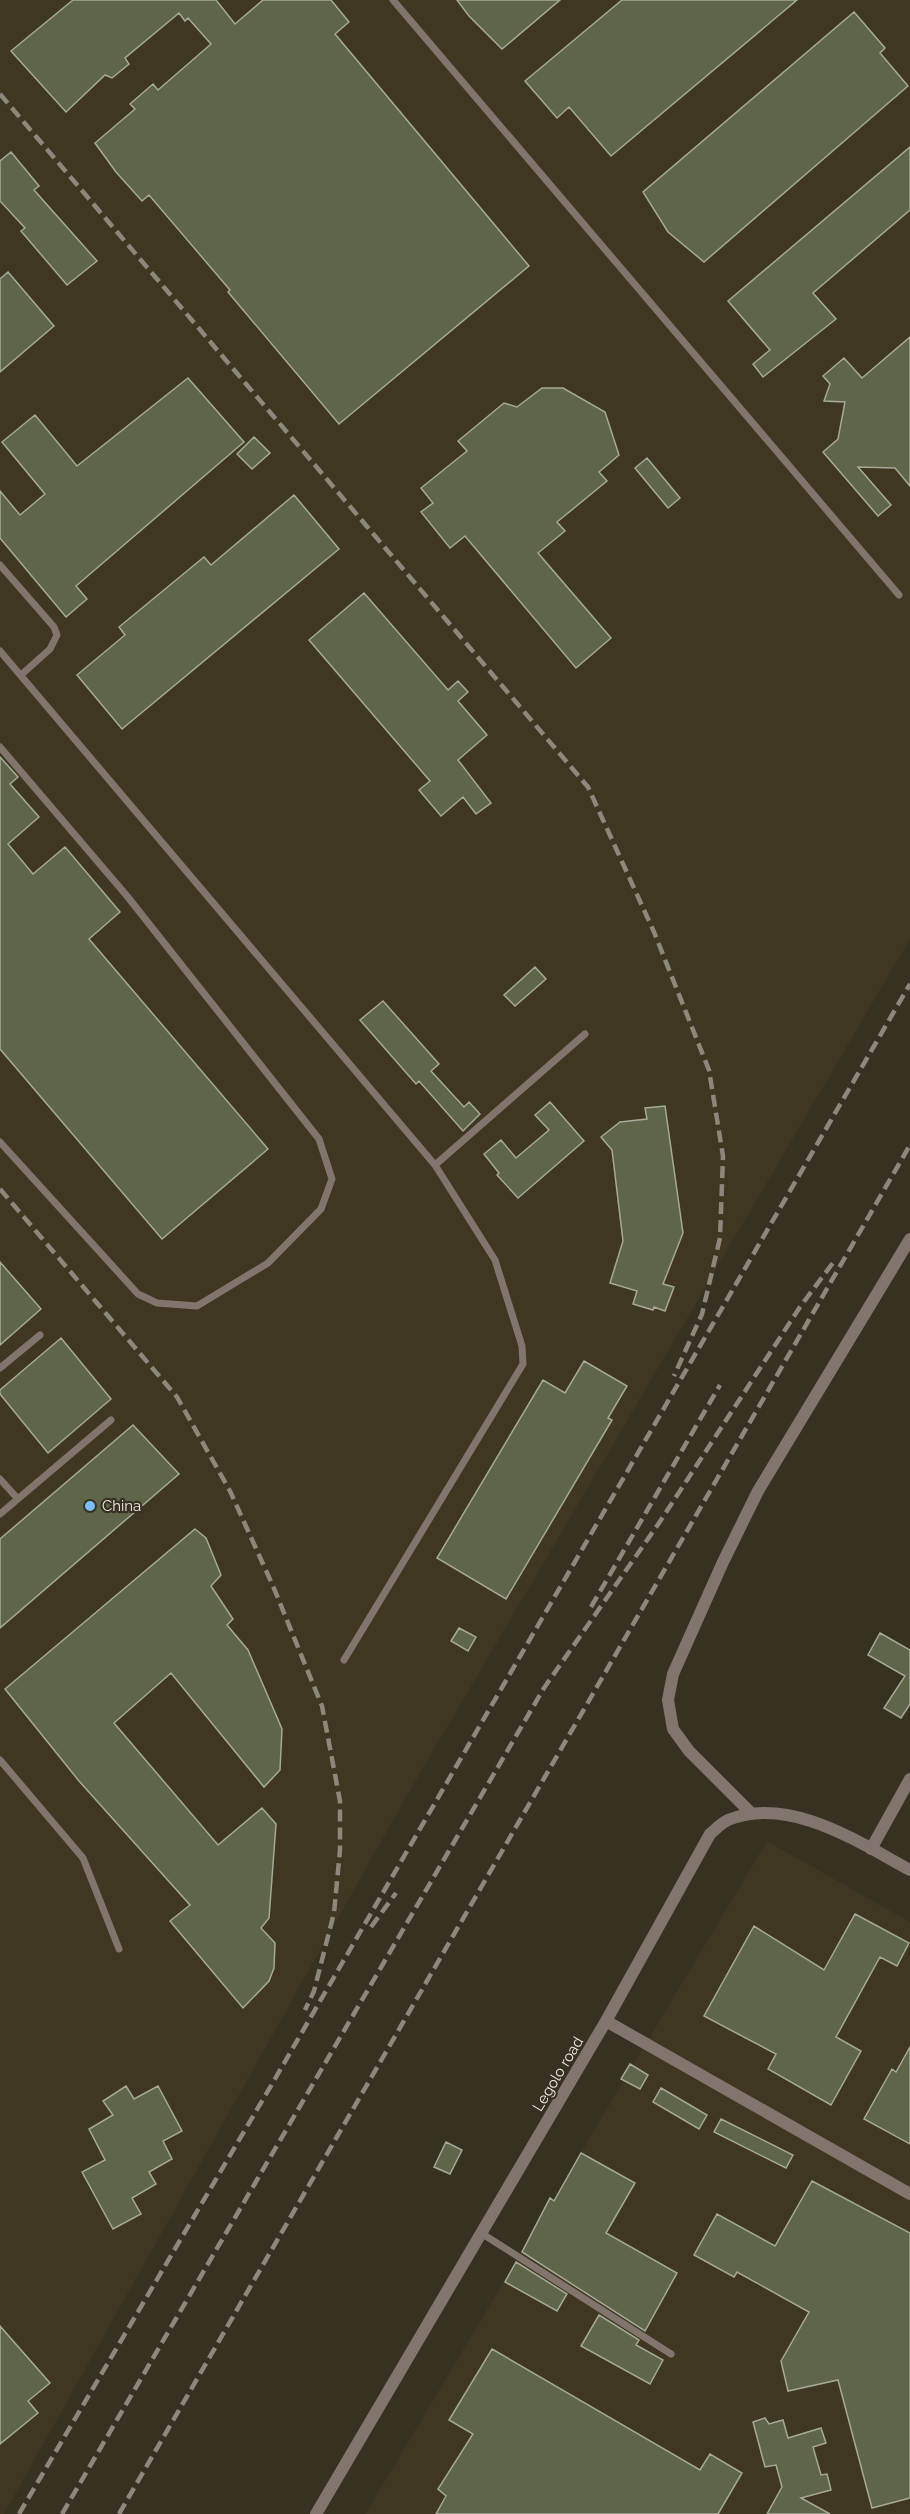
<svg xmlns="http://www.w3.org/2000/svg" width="910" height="2514" viewBox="0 0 910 2514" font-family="Raleway,sans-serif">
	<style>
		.built { fill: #403722 }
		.building { fill: #5e6549; stroke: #a5aa97; stroke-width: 1.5 }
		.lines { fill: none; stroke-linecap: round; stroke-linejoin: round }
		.service { stroke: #82756d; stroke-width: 7 }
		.minor { stroke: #82756d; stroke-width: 12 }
		.rail { stroke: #8d887b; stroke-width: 4.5; stroke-dasharray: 12 6; stroke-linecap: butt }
		.poi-dot { fill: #7dbef9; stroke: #373122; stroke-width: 2 }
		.labels { text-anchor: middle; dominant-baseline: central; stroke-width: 4.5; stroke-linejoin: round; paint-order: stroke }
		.poi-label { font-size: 15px; fill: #ede9df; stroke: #373122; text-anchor: start }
		.street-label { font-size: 15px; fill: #ede9df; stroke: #373122 }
	</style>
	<rect width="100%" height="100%" fill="#373122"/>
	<path class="built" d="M0 0H910V939L402 1804 4 2514H0Z
		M767 1841 910 1922V2514H365Z"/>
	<path class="building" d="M73 0H216L235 24 263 0H331L349 22 335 34 529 266 339 424 228 292 230 290 149 195 142 201 116 172 95 143 135 109 130 104 153 84 158 90 211 44 188 18 185 21 179 13 125 58 129 64 112 78 105 75 66 112 11 51Z
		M457 0H560L502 49 469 16Z
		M622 0H797L611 156 569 107 557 118 525 81Z
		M854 12 885 48 880 53 908 86 704 262 668 232 643 192Z
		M910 147V210L813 293 836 319 763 377 753 364 770 350 728 301Z
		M11 152 39 186 34 190 97 261 67 285 21 231 25 228 0 201V161Z
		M8 272 54 326 0 372V279Z
		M910 337V486L895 468 858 467 891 505 878 516 823 452 838 439 845 402 824 401 830 384 823 376 844 358 862 378Z
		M188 378 244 442 76 586 87 599 66 617 0 538V491L20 515 45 494 2 442 35 415 77 466Z
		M542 388H563L605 412 619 455 599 472 607 481 557 522 565 531 538 553 611 638 576 668 465 536 450 548 421 512 433 503 421 488 467 451 458 441 504 403 517 407Z
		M254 437 270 453 252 469 237 454Z
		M647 458 680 498 668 508 635 468Z
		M294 495 339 549 122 729 77 675 125 635 119 627 204 557 211 565Z
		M364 593 448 690 458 681 468 692 458 701 487 735 458 760 491 803 476 814 463 797 441 816 419 790 430 781 309 640Z
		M0 757 18 777 10 784 39 817 8 844 33 874 65 847 120 912 89 939 268 1149 162 1239 0 1049Z
		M535 967 546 979 515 1006 504 995Z
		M383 1001 439 1064 431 1071 464 1107 469 1102 480 1114 463 1131 419 1081 416 1084 360 1020Z
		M550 1102 584 1141 518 1198 497 1175 499 1173 484 1154 501 1140 516 1158 549 1130 535 1115Z
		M665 1106 683 1233 663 1284 674 1287 665 1311 654 1307 653 1310 633 1304 637 1291 610 1283 623 1241 612 1150 601 1137 620 1122 647 1119 645 1108Z
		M0 1262 41 1309 0 1345Z
		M61 1338 111 1399 48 1453 0 1394V1390Z
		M584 1361 627 1386 608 1418 612 1420 506 1599 437 1558 543 1380 565 1393Z
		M133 1425 179 1474 0 1628V1539Z
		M195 1529 206 1538 221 1575 211 1586 233 1619 227 1625 248 1650 282 1729 280 1770 264 1787 171 1673 114 1723 218 1845 262 1808 276 1824 269 1918 261 1928 275 1943 274 1968 269 1981 243 2008 170 1921 190 1905 79 1781 5 1689Z
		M459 1628 476 1637 468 1651 451 1641Z
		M880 1633 910 1650V1704L901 1718 884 1708 905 1676 868 1655Z
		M855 1914 909 1943 897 1966 880 1957 836 2037 861 2051 831 2105 768 2069 776 2054 704 2016 754 1926 824 1970Z
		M910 2047V2144L864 2119 892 2069 896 2072Z
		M630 2064 648 2075 640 2089 621 2079Z
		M126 2086 134 2099 158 2086 182 2131 163 2141 172 2159 149 2172 156 2184 132 2198 141 2214 113 2229 82 2172 105 2160 89 2129 113 2115 103 2101Z
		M661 2088 707 2115 699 2129 653 2102Z
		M721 2119 793 2155 786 2168 714 2132Z
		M446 2142 462 2150 450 2174 434 2167Z
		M581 2153 635 2183 606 2233 677 2273 645 2331 522 2252 550 2198 554 2201Z
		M812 2181 910 2233V2498L872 2508 838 2380 788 2391 781 2361 809 2312 737 2272 734 2277 694 2255 717 2214 775 2246Z
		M516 2262 567 2294 557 2311 505 2282Z
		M599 2315 639 2340 636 2345 663 2360 650 2384 581 2346Z
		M0 2326 50 2383 28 2401 38 2413 0 2444Z
		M492 2349 700 2470 710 2454 742 2473 718 2514H436L446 2496 438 2489 473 2434 449 2420Z
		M765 2418 769 2424 783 2420 788 2438 821 2428 826 2443 813 2447 821 2475 827 2474 831 2490 801 2498 830 2514H767L782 2487 776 2465 765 2467 753 2422Z"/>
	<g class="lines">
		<path class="service" d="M393 0 899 595
			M0 565 54 627 57 635 50 649 21 675
			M0 651 435 1165 495 1260 522 1346 523 1364 344 1660
			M0 747 127 896 319 1139 332 1179 321 1209 268 1263 197 1306 157 1303 138 1294 0 1142
			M435 1165 585 1034
			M0 1368 40 1335
			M0 1479 18 1499
			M0 1514 111 1420
			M0 1760 83 1858 119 1949
			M481 2233 671 2354"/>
		<path class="minor" d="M751 1813 689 1751 673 1729 668 1700 673 1674 723 1562 758 1491 910 1239
			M871 1849 910 1779
			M606 2021 910 2194
			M316 2514 606 2021 710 1834C715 1830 721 1823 728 1820 789 1795 858 1842 910 1870"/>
		<path class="rail" d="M0 94 588 787 654 932 709 1070 723 1156 720 1238 702 1314 674 1376
			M0 1189 177 1397 230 1491 273 1586 322 1706 340 1801V1850L334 1913 314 1991 305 2010
			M591 1607 720 1385
			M371 1927 396 1893
			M19 2514 272 2084 910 984
			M62 2514 544 1688 659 1523 800 1307 835 1260
			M119 2514 910 1145"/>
	</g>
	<circle class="poi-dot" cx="90" cy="1506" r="6"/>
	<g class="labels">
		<g class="poi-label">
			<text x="102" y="1506">China</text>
		</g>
		<g class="street-label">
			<text transform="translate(558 2074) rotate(-59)">Legolo road</text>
		</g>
	</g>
</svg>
